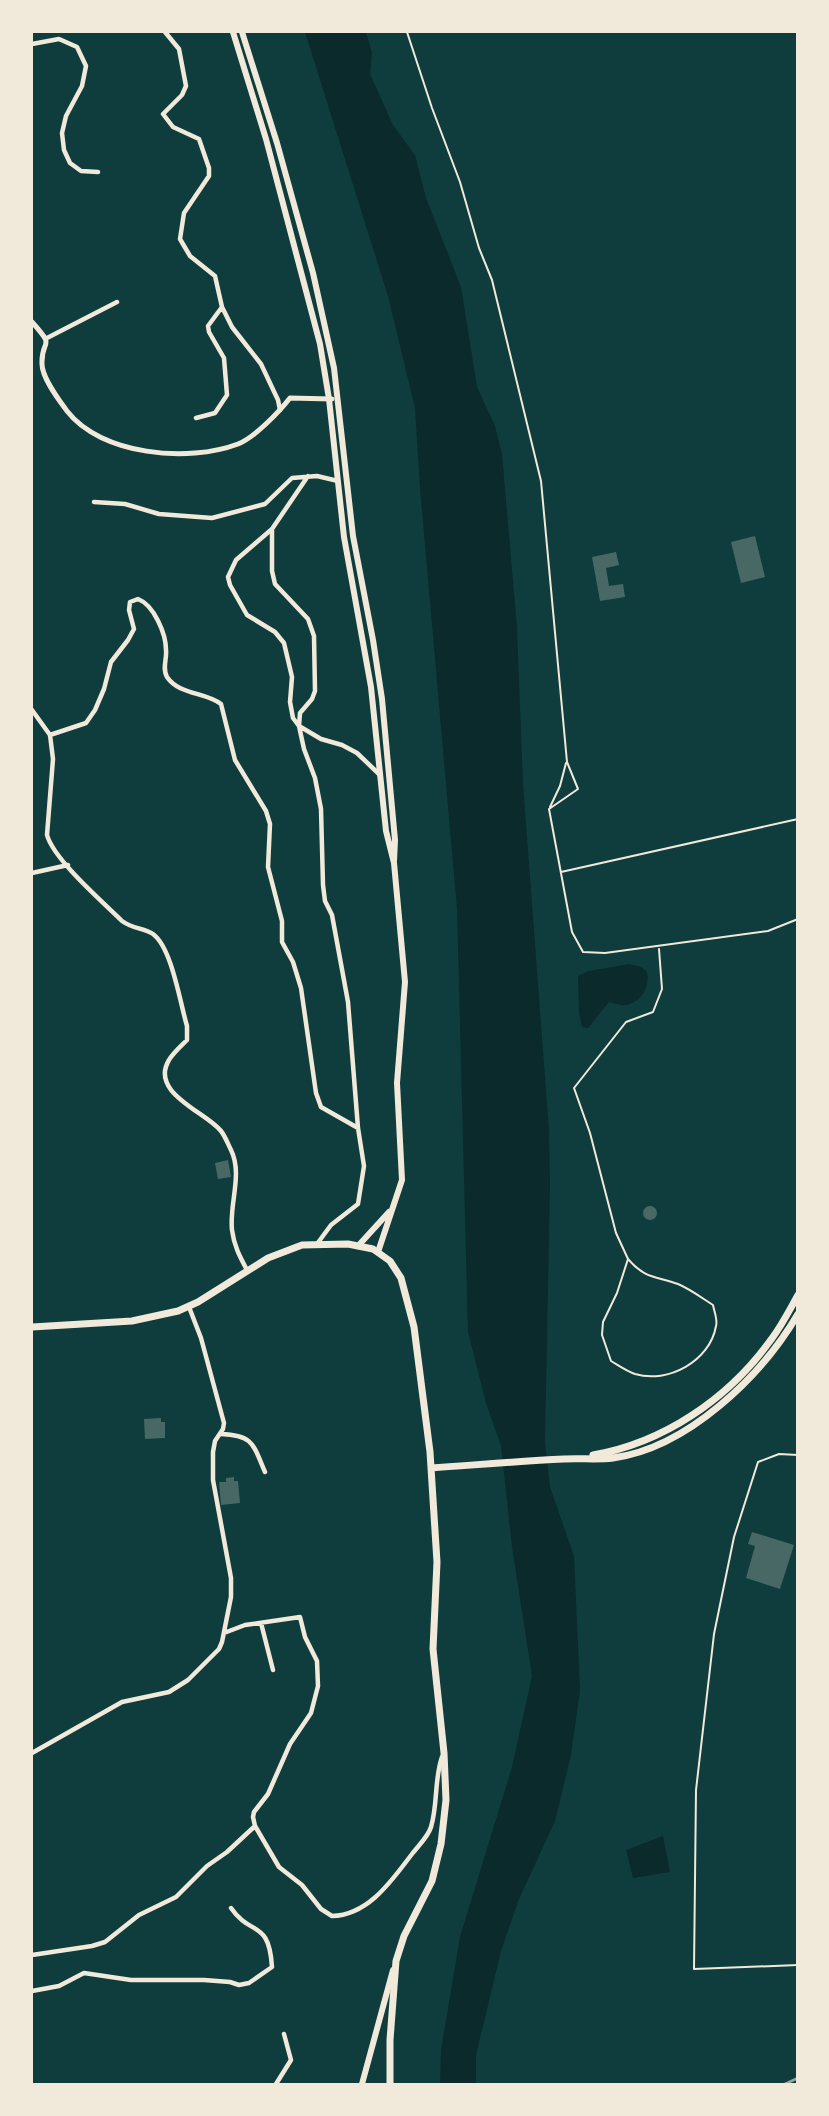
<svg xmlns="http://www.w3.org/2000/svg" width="829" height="2116" viewBox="0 0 829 2116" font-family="'Open Sans',sans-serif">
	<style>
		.water { fill: #0a2a2b }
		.building { fill: #486865 }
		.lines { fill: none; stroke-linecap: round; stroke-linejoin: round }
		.path { stroke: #f1e9da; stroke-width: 2 }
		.service { stroke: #f1e9da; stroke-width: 2 }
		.minor { stroke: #f1e9da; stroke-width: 4.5 }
		.tertiary { stroke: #f1e9da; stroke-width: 5 }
		.primary { stroke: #f1e9da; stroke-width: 6 }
		.trunk { stroke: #f1e9da; stroke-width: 7 }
		.rail { stroke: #97a49c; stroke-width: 2.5 }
	</style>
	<rect width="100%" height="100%" fill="#0f3d3e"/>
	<path class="water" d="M305 32H366L372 53 370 74 393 125 415 155 426 198 461 287 477 387 495 426 502 454 517 628 523 784 549 1131 550 1184 545 1442 550 1487 574 1556 580 1690 571 1755 555 1821 519 1899 501 1951 476 2055V2084H440L441 2050 460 1937 512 1767 532 1676 512 1547 501 1446 486 1403 468 1332 457 909 420 488 415 408 388 296Z
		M629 964 641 967 647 972C651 988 638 1007 621 1005 617 1004 613 1003 609 1002L588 1028 582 1027 579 1013 578 976 589 971Z
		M663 1836 670 1872 633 1878 626 1850Z"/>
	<path class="building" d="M755 536 765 577 741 583 731 542Z
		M616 552 619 565 606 568 609 586 623 584 625 597 600 601 592 557Z
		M228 1160 231 1177 218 1179 215 1163Z
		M643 1213a7 7 0 1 1 14 0a7 7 0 1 1-14 0Z
		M161 1418V1422H165V1438L145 1439 144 1419Z
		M234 1477V1481H238L240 1503 221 1505 219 1482H226V1478Z
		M752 1532 794 1545 780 1589 746 1578 755 1546 748 1544Z"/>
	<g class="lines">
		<path class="path" d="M407 32 432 108 460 182 479 248 492 280 541 481 567 762 578 789 549 809 572 932 583 952 605 953 768 931 798 919
			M550 807 560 786 566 763
			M561 872 798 819
			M628 1259C645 1279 656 1276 678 1284 690 1289 702 1298 713 1305 714 1311 718 1320 716 1326 710 1361 668 1384 635 1374 626 1371 618 1365 611 1361L602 1335 603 1322 617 1293 628 1259 616 1233 590 1133 574 1088 626 1022 653 1012 662 989 659 949"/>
		<path class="service" d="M798 1455 779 1454 758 1462 734 1537 714 1634 696 1790 694 1969 798 1965"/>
		<path class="minor" d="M165 32 179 49 186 86 182 95 163 114 173 127 199 139 209 168V176L184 213 180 239 190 256 215 276 222 307 232 327 261 364 278 400 280 410
			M32 44 59 39 77 47 86 66 82 86 66 116 62 133 64 150 70 163 81 171 98 172
			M47 338 117 302
			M196 418 215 413 227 395 224 358 209 332 208 326 222 307
			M308 476 272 529 236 560 228 577 230 585 247 615 275 632 284 643 292 677 290 702 293 718 299 726 321 739 342 745 357 753 380 775
			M94 502 125 504 159 514 212 518 265 504 292 478 317 476 338 481
			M272 529V571L275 584 308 619 314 636 315 691 312 699 300 713 299 726 304 749 315 778 321 809 323 885 325 901 332 915 348 1002 358 1128 364 1166 358 1204 331 1225 317 1244
			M32 710 50 735 53 759 47 835C54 860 103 902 122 921 133 929 144 928 153 934 172 948 180 1003 187 1026V1040C181 1046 173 1053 169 1060 149 1093 206 1112 221 1131 225 1136 228 1144 231 1150 243 1174 229 1205 232 1230 234 1246 240 1257 247 1270
			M50 735 86 723 95 710 104 689 111 662 128 640 134 629 129 610 130 602 138 599C154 605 166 634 166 650 167 659 162 669 167 677 179 695 206 692 221 704L235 760 266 811 270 824 268 867 282 921V942L293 962 301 988 316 1093 321 1107 358 1128
			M32 873 68 865
			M221 1434C253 1435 253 1444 265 1472
			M261 1623 273 1670
			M224 1633 245 1625 300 1617 305 1637 317 1661 318 1686 311 1713 290 1744 268 1794 254 1812 253 1817 255 1826 279 1867 302 1885 321 1909 332 1916C369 1915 392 1880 412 1854 418 1846 428 1837 431 1827 438 1804 434 1780 442 1757
			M32 1753 122 1702 169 1692 188 1680 219 1649 222 1642 231 1597V1578L213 1480V1452L215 1441 223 1429 224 1423 201 1338 189 1307
			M32 1955 92 1946 105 1942 139 1915 176 1897 207 1866 227 1852 255 1826
			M32 1991 59 1986 84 1973 131 1980H204L230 1982 239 1985 249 1983 272 1967C269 1919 251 1937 231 1908
			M276 2084 291 2060 284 2034"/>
		<path class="tertiary" d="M32 322C57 350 41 337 42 364 42 378 59 400 67 411 101 455 188 463 238 444 254 438 279 412 290 398L332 399"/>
		<path class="primary" d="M233 32 266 139 320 344 329 399 344 537 371 687 386 831 394 863 405 982 397 1083 402 1180 378 1252
			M242 32 277 143 313 273 334 368 353 536 373 640 382 699 395 840 394 861
			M358 1246 389 1212
			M362 2084 393 1970"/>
		<path class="trunk" d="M32 1327 132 1321 178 1311 198 1302 268 1258 302 1245 348 1244 373 1249 390 1261 401 1278 414 1327 430 1452 437 1562 433 1649 444 1753 446 1800 441 1844 432 1881 404 1936 396 1961 390 2040V2084
			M593 1455C663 1443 728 1399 770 1341 781 1327 789 1311 798 1295
			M431 1468C475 1465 520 1461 564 1459 580 1458 597 1460 613 1458 687 1448 761 1377 798 1314"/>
		<path class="rail" d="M785 2084 798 2078"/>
	</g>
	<rect width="829" height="2116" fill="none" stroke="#f1e9da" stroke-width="66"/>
</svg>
